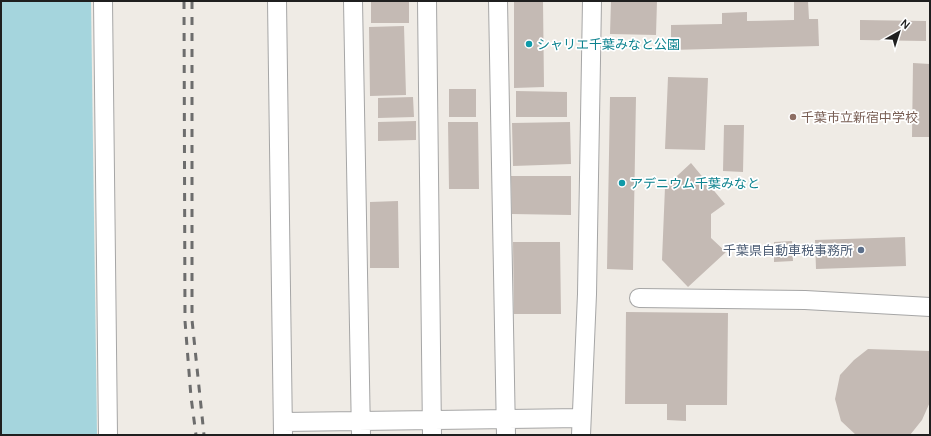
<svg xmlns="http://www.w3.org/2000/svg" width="931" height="436" viewBox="0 0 931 436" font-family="Manrope,'Noto Sans JP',sans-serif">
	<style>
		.water { fill: #a5d5dd }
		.building { fill: #c4bab4 }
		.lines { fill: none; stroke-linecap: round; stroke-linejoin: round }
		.minor-casing { stroke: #a6a6a6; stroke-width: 20 }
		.minor { stroke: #fff; stroke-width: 18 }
		.rail { stroke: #6d6d6d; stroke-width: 3; stroke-dasharray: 8 8; stroke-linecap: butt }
		.culture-dot { fill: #0f9aa8; stroke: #fff; stroke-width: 1.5 }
		.education-dot { fill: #8d6e63; stroke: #fff; stroke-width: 1.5 }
		.service-dot { fill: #5c6f8a; stroke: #fff; stroke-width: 1.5 }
		.labels { text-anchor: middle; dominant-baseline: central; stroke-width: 3.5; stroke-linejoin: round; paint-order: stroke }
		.culture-label { font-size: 13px; fill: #0d838f; stroke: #fff; text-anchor: start }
		.education-label { font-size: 13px; fill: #785e54; stroke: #fff; text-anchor: start }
		.service-label { font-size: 13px; fill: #4e5e75; stroke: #fff; text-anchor: end }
	</style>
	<rect width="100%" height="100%" fill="#efebe5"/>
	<path class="water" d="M1 1H91L97 435H1Z"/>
	<path class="building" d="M371 1H409V23H371Z
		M514 1H543L544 87 514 88Z
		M611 1H657L656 35 610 34Z
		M794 1H808L809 19H818L819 46 671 50V25L722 24V13L747 12V21L794 20Z
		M860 20 926 21V41L860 40Z
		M404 26 406 95 370 96 369 27Z
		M913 63 930 64V137H912Z
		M668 77 708 78 705 150 665 149Z
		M449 89H476V117H449Z
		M516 91 567 92V117H516Z
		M413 97 414 117 378 118V98Z
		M610 97H636L633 270 607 269Z
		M416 121V140L378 141V122Z
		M448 122H478L479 189H449Z
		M570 122 571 164 513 166 512 123Z
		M724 125H744L743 172 723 171Z
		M691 163 725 204 711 214V238L726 252 688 287 662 260 665 187Z
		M511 176H571V215L512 214Z
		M398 201 399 268H370V202Z
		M905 237 906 266 816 269 815 240Z
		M792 241 793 261 774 262V242Z
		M513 242H560L561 314H514Z
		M626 312 728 313 727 405H686V421L667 420V404H625Z
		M868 349 930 351V402L922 420 910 435H856L841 421 835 399 840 375 854 360Z"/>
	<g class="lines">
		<defs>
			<path id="minor" d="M103 1 108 435
				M277 1 283 435
				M353 1 361 435
				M427 1 432 435
				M498 1 506 435
				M639 298 805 300 930 307
				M283 422 581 418
				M581 435 587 294 592 1"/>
		</defs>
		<use href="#minor" class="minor-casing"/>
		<use href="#minor" class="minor"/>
		<path class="rail" d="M184 1 185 321 191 397 196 435
			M192 1V320L204 435"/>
	</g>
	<g class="culture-dot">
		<circle cx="529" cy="44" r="4"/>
		<circle cx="622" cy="183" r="4"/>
	</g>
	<circle class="education-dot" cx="793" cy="117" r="4"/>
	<circle class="service-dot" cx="861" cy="250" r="4"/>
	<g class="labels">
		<g class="culture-label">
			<text x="537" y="44">シャリエ千葉みなと公園</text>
			<text x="630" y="183">アデニウム千葉みなと</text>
		</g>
		<g class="education-label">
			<text x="801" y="117">千葉市立新宿中学校</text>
		</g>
		<g class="service-label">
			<text x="853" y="250">千葉県自動車税事務所</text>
		</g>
	</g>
	<rect width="931" height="436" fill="none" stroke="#1f1f1f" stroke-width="4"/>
	<g transform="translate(899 32) rotate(39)" stroke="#ffffff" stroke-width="3" paint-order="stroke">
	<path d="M0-3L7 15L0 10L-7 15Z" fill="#1f1f1f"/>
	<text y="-6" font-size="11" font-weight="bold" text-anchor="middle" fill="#1f1f1f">N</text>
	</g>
</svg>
